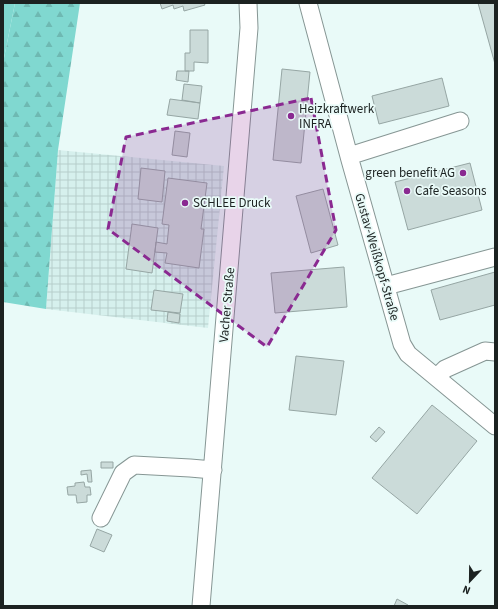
<svg xmlns="http://www.w3.org/2000/svg" width="498" height="609" viewBox="0 0 498 609" font-family="'Source Sans 3',sans-serif">
	<style>
		.industrial { fill: url(#industrial-grid) }
		.grass { fill: #80d8d0 }
		.forest { fill: url(#forest-firs) }
		.building { fill: #cbdbd9; stroke: #96a6a4 }
		.lines { fill: none; stroke-linecap: round; stroke-linejoin: round }
		.minor-casing { stroke: #869694; stroke-width: 19 }
		.minor { stroke: #fff; stroke-width: 17 }
		.marked { fill: #8a2991; fill-opacity: 0.2; stroke: #8a2991; stroke-width: 3; stroke-dasharray: 8 5; stroke-linejoin: round }
		.poi-dot { fill: #8a2991; stroke: #e9faf8; stroke-width: 1.5 }
		.labels { text-anchor: middle; dominant-baseline: central; stroke-width: 3.5; stroke-linejoin: round; paint-order: stroke }
		.poi-label { font-size: 13px; fill: #1c2221; stroke: #e9faf8; text-anchor: start }
		.street-label { font-size: 13px; fill: #1c2221; stroke: #e9faf8 }
	</style>
	<defs>
		<pattern id="industrial-grid" width="8" height="8" patternUnits="userSpaceOnUse"><rect width="8" height="8" fill="#d6f0ed"/><path d="M0 4h8M4 0v8" fill="none" stroke="#b7cecb"/></pattern>
		<pattern id="forest-firs" width="22" height="20" patternUnits="userSpaceOnUse"><rect width="22" height="20" fill="#80d8d0"/><path d="M5 1l3.5 6h-7zM16 11l3.5 6h-7z" fill="#6eb9b2"/></pattern>
	</defs>
	<rect width="100%" height="100%" fill="#e9faf8"/>
	<path class="industrial" d="M58 150 224 166 208 328 46 309Z"/>
	<path class="grass" d="M3 3H15L3 63Z"/>
	<path class="forest" d="M15 3H80L58 150 46 309 3 302V63Z"/>
	<path class="building" d="M160 3H204L205 5 184 11 183 6 174 9 173 5 162 9Z
		M478 3H495V64Z
		M190 30H208V63L194 62V71H185V53H190Z
		M282 69 310 72 301 163 273 160Z
		M177 71H189L188 82 176 80Z
		M442 78 449 106 379 124 372 96Z
		M184 84 202 86 200 103 182 100Z
		M170 99 200 103 198 119 167 115Z
		M175 131 190 133 187 157 172 155Z
		M470 163 482 210 408 230 395 182Z
		M141 168 165 171 162 202 138 199Z
		M168 178 207 183 201 229H204L199 268 165 263 167 253 155 252 156 242 167 244 169 225 162 224Z
		M323 189 338 245 311 253 296 196Z
		M132 224 158 228 152 273 126 269Z
		M344 267 347 307 275 313 271 273Z
		M495 272V305L440 320 431 290Z
		M154 290 183 294 180 313 151 310Z
		M168 312 180 314 179 323 167 321Z
		M296 356 344 361 336 415 289 410Z
		M432 405 477 441 417 514 372 478Z
		M379 427 385 432 376 442 370 437Z
		M101 462H113V468H101Z
		M91 470 92 482H88L87 474 81 475V471Z
		M84 482 85 487H90L91 495H87V502L77 503 76 495H68L67 487 75 486V483Z
		M97 529 112 535 104 552 90 546Z
		M397 599 408 605 407 606H394Z"/>
	<g class="lines">
		<defs>
			<path id="minor" d="M308 3 350 160 402 344 408 354 495 426
				M349 156 460 121
				M386 286 495 257
				M437 377 445 369 485 351 495 352
				M101 518 123 473 134 465 190 468 213 470
				M201 606 249 28 248 3"/>
		</defs>
		<use href="#minor" class="minor-casing"/>
		<use href="#minor" class="minor"/>
	</g>
	<path class="marked" d="M311 98 336 230 267 347 108 229 126 137Z"/>
	<g class="poi-dot">
		<circle cx="291" cy="116" r="4"/>
		<circle cx="463" cy="173" r="4"/>
		<circle cx="407" cy="191" r="4"/>
		<circle cx="185" cy="203" r="4"/>
	</g>
	<g class="labels">
		<g class="poi-label">
			<text x="299" y="109">Heizkraftwerk<tspan x="299" dy="15">INFRA</tspan></text>
			<text x="455" y="173" text-anchor="end">green benefit AG</text>
			<text x="415" y="191">Cafe Seasons</text>
			<text x="193" y="203">SCHLEE Druck</text>
		</g>
		<g class="street-label">
			<text transform="translate(377 257) rotate(74)">Gustav-Weißkopf-Straße</text>
			<text transform="translate(227 305) rotate(-85)">Vacher Straße</text>
		</g>
	</g>
	<rect width="498" height="609" fill="none" stroke="#1c2221" stroke-width="8"/>
	<g transform="translate(470 581) rotate(202)" stroke="#e9faf8" stroke-width="3" paint-order="stroke">
	<path d="M0-3L7 15L0 10L-7 15Z" fill="#1c2221"/>
	<text y="-6" font-size="11" font-weight="bold" text-anchor="middle" fill="#1c2221">N</text>
	</g>
</svg>
